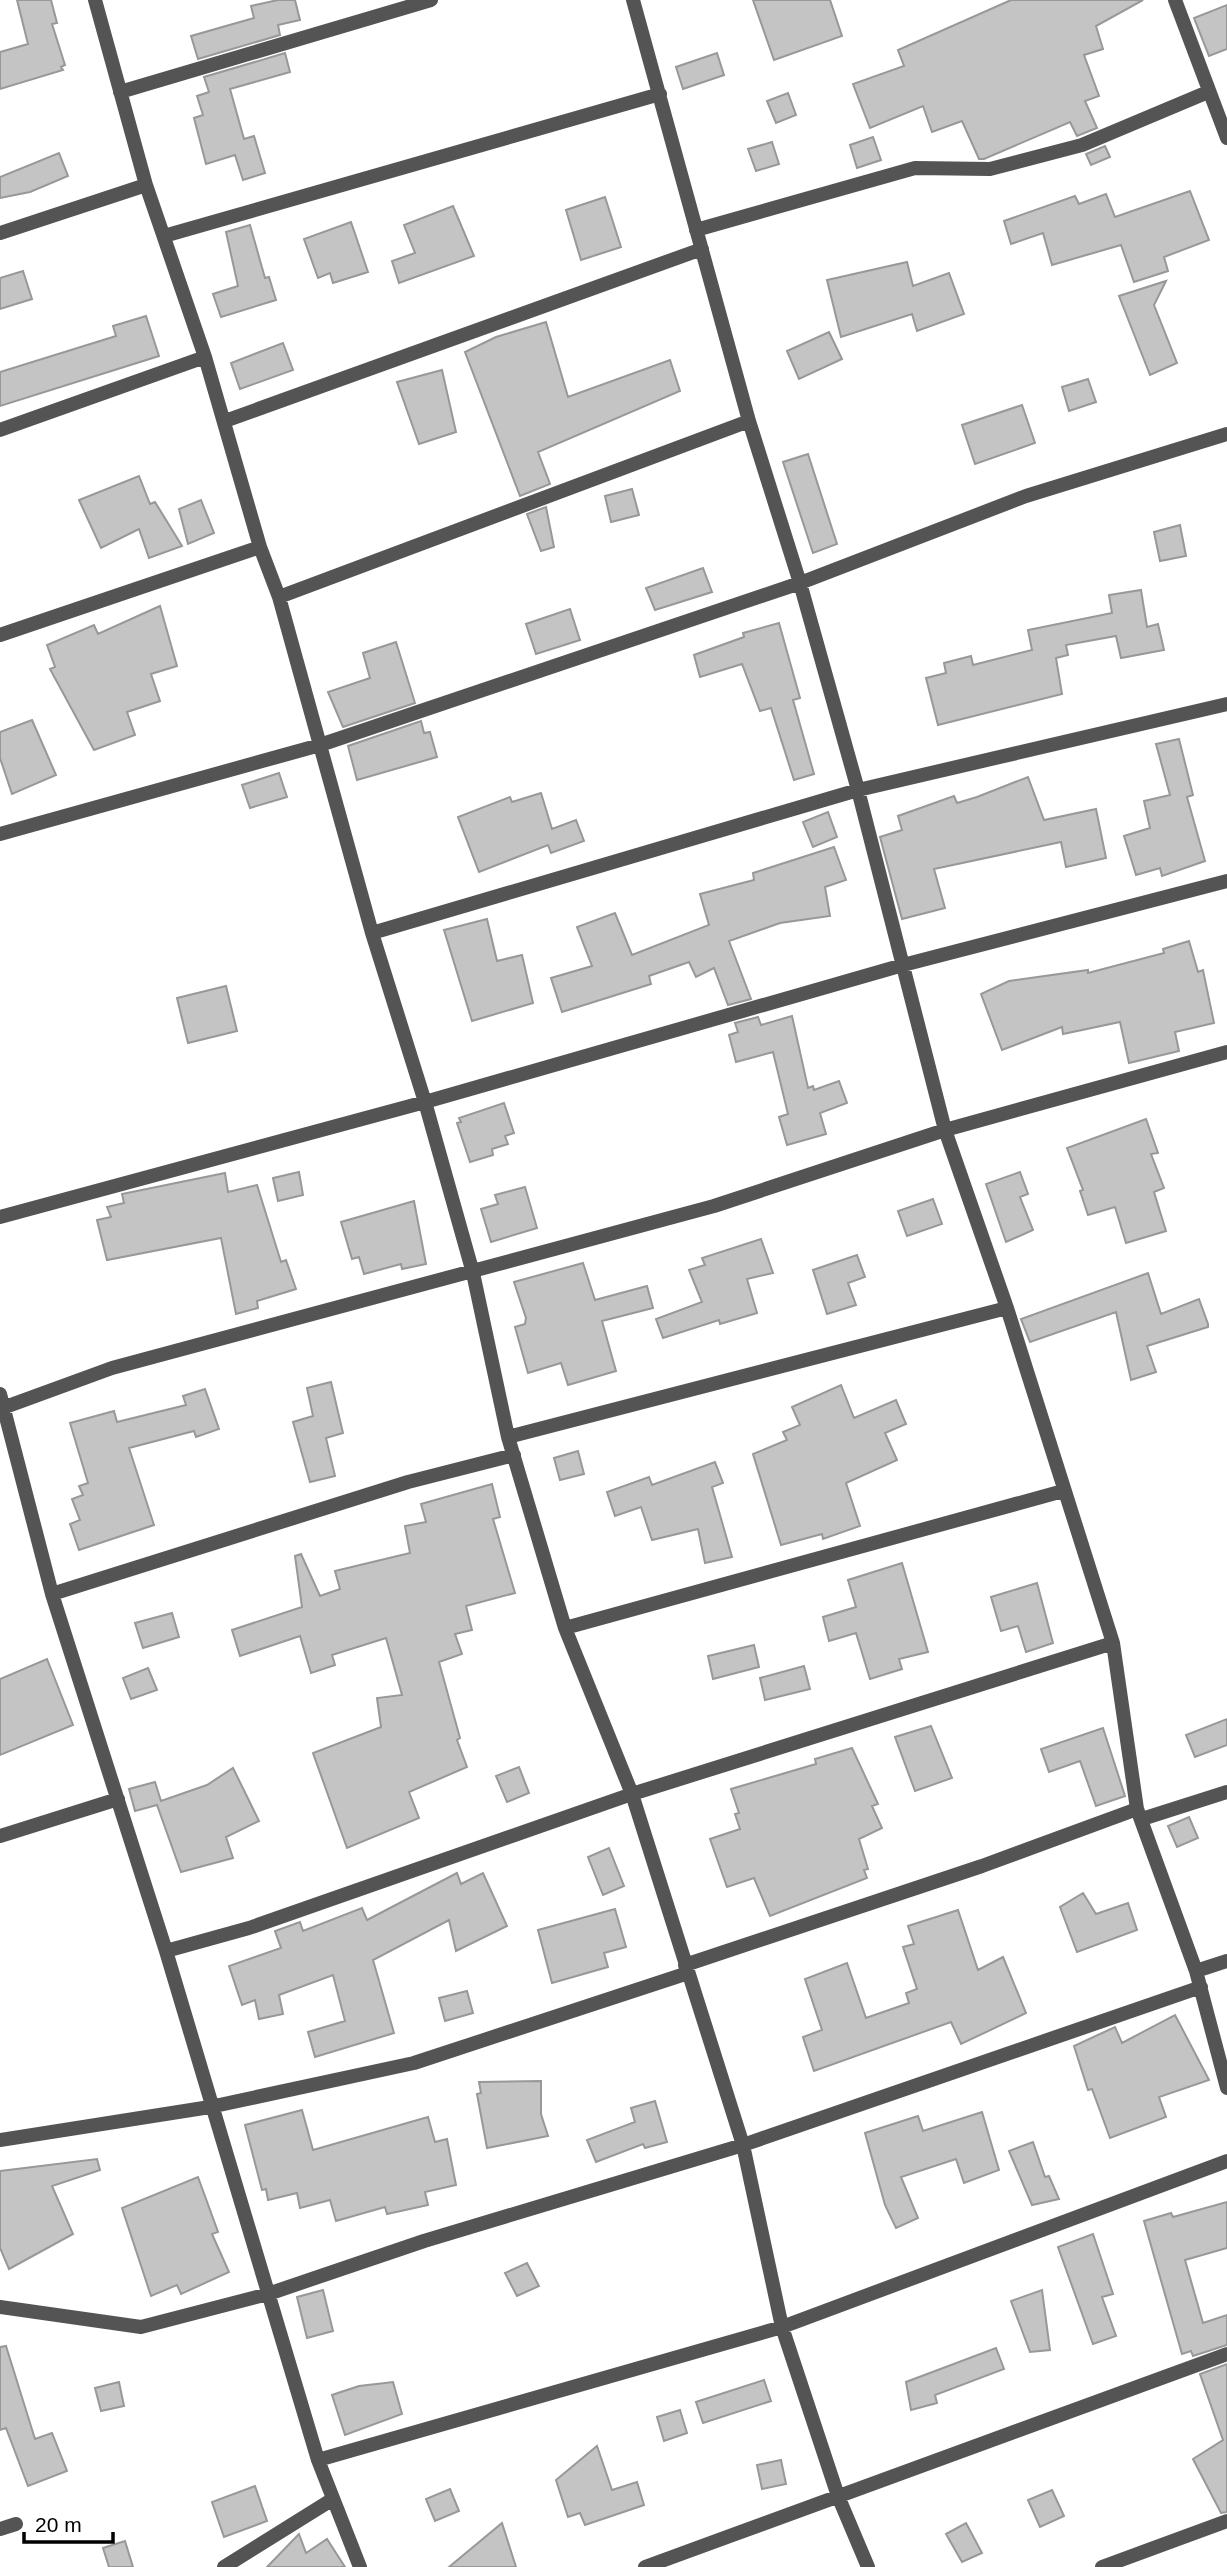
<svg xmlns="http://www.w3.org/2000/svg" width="1227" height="2567" viewBox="0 0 1227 2567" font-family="Arial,sans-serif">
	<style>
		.building { fill: #c4c4c4; stroke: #989898; stroke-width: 2 }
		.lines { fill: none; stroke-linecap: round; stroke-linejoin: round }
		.street { stroke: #545454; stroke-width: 14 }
	</style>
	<rect width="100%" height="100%" fill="#fff"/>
	<path class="building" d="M17 0H51L57 23 52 24 65 65 61 67 63 70 0 89V52L28 44Z
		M278 0H295L300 20 278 25 280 35 198 59 191 36 254 18 251 6Z
		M753 0H830L842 36 774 60Z
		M1011 0H1143L1096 26 1103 49 1084 55 1099 96 1085 101 1097 128 1077 136 1070 122 984 159H979L962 121 932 132 923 106 870 128 853 84 904 66 898 50Z
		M1227 5V49L1209 56 1194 18Z
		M285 53 290 72 230 89 244 139 254 136 265 173 243 180 235 155 206 164 194 118 203 115 197 96 209 92 204 77Z
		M717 53 724 75 683 89 676 67Z
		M788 93 796 115 776 123 767 101Z
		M873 137 881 160 857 168 850 145Z
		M772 142 779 164 756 171 748 149Z
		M1105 146 1110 157 1091 165 1086 154Z
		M59 153 68 176 30 192 0 198V177Z
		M1190 191 1209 240 1164 257 1168 271 1134 282 1121 245 1052 265 1043 233 1011 244 1004 221 1075 196 1079 204 1106 194 1115 217Z
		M605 197 621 247 581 260 566 210Z
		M453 206 474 256 399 283 392 261 415 253 404 225Z
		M351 222 368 272 333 283 330 273 318 278 304 239Z
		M250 225 265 278 269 277 276 300 221 317 213 294 238 286 226 232Z
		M907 262 913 286 949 273 964 314 917 331 912 314 841 337 827 280Z
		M23 271 32 299 0 309V278Z
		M1166 281 1154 305 1177 363 1150 375 1119 296Z
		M146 316 159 356 0 406V372L116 336 113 326Z
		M546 322 568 397 670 360 680 391 538 452 550 484 520 496 465 352 496 337Z
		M829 332 842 359 799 379 787 351Z
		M283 343 293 370 240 389 231 363Z
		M442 370 456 432 419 444 397 382Z
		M1088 379 1096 402 1069 411 1062 387Z
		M1022 405 1035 443 975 464 962 425Z
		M808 454 837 544 813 553 783 462Z
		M139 476 150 504 155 502 182 546 149 558 139 529 101 548 79 500Z
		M632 489 639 515 611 522 605 496Z
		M201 500 214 533 188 544 179 509Z
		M546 507 554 547 541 551 527 514Z
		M1180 525 1186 556 1160 561 1154 532Z
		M703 568 712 592 655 610 646 588Z
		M1141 590 1147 627 1158 624 1164 650 1121 658 1116 636 1066 645 1068 655 1056 658 1062 694 938 725 926 678 946 673 944 663 971 656 973 665 1032 650 1028 630 1112 613 1109 595Z
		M160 606 177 666 151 674 160 701 127 712 135 735 94 750 50 669 55 667 47 645 94 625 98 634Z
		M570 609 580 640 536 654 526 624Z
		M779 623 800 698 793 700 814 774 794 780 771 708 760 711 742 664 700 677 694 655 744 637 743 633Z
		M396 642 415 703 343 727 328 692 370 678 363 653Z
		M32 720 56 775 12 794 0 758V732Z
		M421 721 424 733 430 732 437 757 357 780 348 746Z
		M1179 739 1193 795 1187 797 1205 861 1162 876 1160 868 1136 875 1124 836 1150 828 1144 801 1170 795 1156 744Z
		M279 773 287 797 250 808 242 785Z
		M1028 777 1044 820 1096 809 1106 858 1066 867 1061 842 934 869 945 908 902 919 880 837 902 830 898 816 954 796 957 803 977 797Z
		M541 793 552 829 576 820 584 841 551 853 548 845 479 872 458 817 510 797 512 802Z
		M828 812 837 837 813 847 803 822Z
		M834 847 846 880 825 887 830 916 780 923 729 941 751 999 728 1005 714 968 696 977 689 962 649 976 651 984 562 1012 551 978 592 966 577 927 615 913 632 955 709 925 700 894 754 880 753 873Z
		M487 919 497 961 522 955 533 1003 472 1021 444 930Z
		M1189 941 1198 972 1203 970 1214 1023 1175 1032 1179 1051 1129 1063 1120 1022 1063 1034 1062 1027 1002 1050 981 994 1009 981 1088 970V973L1164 953 1163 949Z
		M226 986 237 1031 188 1043 177 998Z
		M792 1016 808 1088 813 1086 814 1090 839 1081 847 1103 820 1113 826 1134 787 1145 779 1117 788 1114 773 1052 736 1062 729 1035 738 1032 735 1023 758 1017 761 1025Z
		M504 1103 514 1133 505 1136 508 1144 492 1149 493 1155 470 1162 457 1123 461 1122 459 1118Z
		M1146 1119 1158 1153 1151 1154 1164 1188 1154 1192 1166 1231 1126 1243 1115 1207 1088 1215 1080 1191 1083 1190 1067 1148Z
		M299 1172 303 1195 278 1201 273 1178Z
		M1020 1172 1028 1194 1020 1197 1033 1230 1006 1242 986 1184Z
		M225 1173 228 1192 257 1185 281 1262 286 1260 296 1289 257 1301 258 1308 236 1314 221 1238 107 1260 97 1220 111 1217 107 1207 124 1203 122 1194Z
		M525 1187 537 1228 491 1242 481 1209 498 1204 495 1195Z
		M933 1199 942 1224 907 1236 898 1211Z
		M414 1201 426 1264 402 1269 401 1264 364 1274 359 1257 352 1259 341 1222Z
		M761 1239 773 1273 747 1279 757 1313 720 1324 719 1320 663 1338 656 1319 702 1302 689 1270 705 1265 702 1258Z
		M857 1255 865 1277 848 1283 856 1305 827 1314 813 1270Z
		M583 1263 595 1300 647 1286 653 1308 602 1321 616 1371 568 1385 561 1363 528 1373 515 1327 525 1324 526 1318 514 1282Z
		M1148 1273 1161 1314 1199 1299 1208 1324V1327L1147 1346 1156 1372 1131 1380 1116 1312 1030 1342 1021 1319Z
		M331 1382 343 1433 326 1438 335 1476 310 1482 293 1422 313 1416 307 1388Z
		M841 1385 854 1418 896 1400 906 1424 885 1433 897 1460 846 1483 860 1526 823 1539 822 1534 781 1545 753 1454 787 1440 783 1432 800 1425 792 1407Z
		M205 1389 219 1429 196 1437 194 1431 129 1448 154 1525 79 1550 70 1524 80 1520 72 1499 83 1495 79 1486 88 1483 70 1423 114 1411 117 1422 186 1405 183 1396Z
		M578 1451 584 1474 560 1480 554 1458Z
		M715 1462 723 1483 712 1487 732 1557 705 1563 698 1529 652 1540 641 1507 615 1516 607 1492 649 1477 652 1485Z
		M492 1484 500 1517 493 1519 515 1593 466 1606 472 1630 455 1634 462 1654 439 1662 460 1738 457 1740 467 1767 409 1792 419 1818 347 1848 313 1753 381 1727 377 1698 402 1695 386 1638 332 1655 335 1665 311 1673 300 1636 240 1656 232 1630 302 1607 295 1556 301 1554 320 1596 340 1589 335 1571 410 1553 405 1526 426 1522 421 1504Z
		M902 1563 928 1652 899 1659 902 1669 870 1679 856 1633 829 1641 823 1617 856 1607 848 1580Z
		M1037 1583 1053 1643 1026 1652 1018 1626 1001 1631 991 1597Z
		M172 1613 179 1637 143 1648 135 1623Z
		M754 1645 759 1667 713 1679 708 1656Z
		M47 1659 73 1725 0 1755V1679Z
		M804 1666 810 1689 765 1700 760 1678Z
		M148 1668 157 1690 131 1699 123 1678Z
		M1227 1719V1745L1195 1757 1186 1735Z
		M931 1726 952 1778 915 1791 895 1737Z
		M1103 1728 1125 1796 1096 1806 1080 1761 1049 1772 1041 1749Z
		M852 1748 878 1804 872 1806 882 1828 859 1839 868 1869 864 1870 867 1878 770 1916 754 1878 727 1887 710 1839 740 1829 735 1814 739 1813 731 1789 816 1764 815 1759Z
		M519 1767 529 1793 507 1802 496 1776Z
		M233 1768 259 1821 226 1837 233 1858 181 1872 157 1805 135 1811 129 1789 155 1782 161 1801 207 1785Z
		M1189 1817 1198 1838 1177 1847 1168 1826Z
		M609 1848 624 1886 603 1895 588 1857Z
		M457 1873 461 1884 483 1873 507 1926 456 1951 449 1920 373 1960 394 2033 315 2057 308 2032 345 2021 333 1975 279 1995 283 2014 259 2019 255 2000 242 2005 229 1966 281 1948 275 1931 300 1922 303 1931 362 1908 367 1920Z
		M1083 1893 1096 1914 1128 1903 1137 1930 1077 1952 1060 1907Z
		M615 1909 626 1947 604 1953 608 1967 552 1983 538 1930Z
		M958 1910 978 1970 1003 1957 1026 2013 961 2044 951 2022 814 2071 803 2037 822 2030 805 1979 847 1963 866 2018 909 2003 906 1993 917 1989 903 1947 914 1944 908 1926Z
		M467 1991 473 2013 445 2021 439 1998Z
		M1175 2015 1209 2080 1159 2097 1166 2117 1110 2138 1092 2089 1088 2090 1074 2046 1115 2027 1122 2043Z
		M541 2081V2114L548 2136 487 2148 477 2094 481 2093 479 2082Z
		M655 2101 667 2142 645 2148 643 2144 596 2162 587 2140 635 2122 631 2108Z
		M302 2110 313 2150 428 2117 435 2142 447 2139 456 2185 425 2192 428 2205 387 2214 385 2207 336 2221 330 2200 300 2208 297 2193 268 2200 266 2189 262 2190 245 2125Z
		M982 2112 999 2170 964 2183 956 2159 901 2177 918 2218 896 2228 885 2205 865 2133 918 2116 923 2131Z
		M1033 2142 1045 2177 1049 2176 1059 2199 1032 2205 1009 2151Z
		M97 2159 100 2170 52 2186 73 2234 9 2269 0 2248V2171Z
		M198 2177 218 2232 212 2234 229 2272 181 2294 177 2285 151 2296 122 2208Z
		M1227 2202V2248L1185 2260 1203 2323 1227 2315V2345L1193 2356 1191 2351 1182 2354 1144 2221 1171 2213 1173 2217Z
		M1093 2234 1113 2294 1102 2297 1116 2336 1093 2344 1058 2247Z
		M527 2263 539 2286 517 2296 505 2273Z
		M323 2290 333 2331 307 2338 297 2297Z
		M1042 2290 1050 2350 1030 2352 1011 2301Z
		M6 2346 35 2439 52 2433 67 2471 28 2486 6 2428 0 2430V2347Z
		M996 2348 1004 2369 935 2395 937 2403 911 2410 906 2382Z
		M1227 2364V2512L1221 2513 1193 2459 1223 2440 1200 2374Z
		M764 2380 771 2401 703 2423 696 2402Z
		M119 2382 124 2406 101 2411 95 2388Z
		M393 2382 402 2414 345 2435 332 2395 359 2386Z
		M680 2410 687 2433 664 2441 657 2417Z
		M597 2446 612 2490 637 2482 644 2505 585 2525 580 2513 568 2517 556 2480Z
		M781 2460 786 2484 762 2489 757 2465Z
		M255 2486 267 2521 224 2537 212 2502Z
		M450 2489 459 2511 435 2521 426 2499Z
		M1052 2490 1064 2516 1040 2527 1028 2500Z
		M502 2523 516 2567H449Z
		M966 2523 982 2553 962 2562 946 2534Z
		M299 2534 306 2553 327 2539 345 2567H267Z
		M125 2541 133 2567H109L103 2548Z"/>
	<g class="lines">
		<path class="street" d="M95 0 146 185 205 357 260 547 279 597 372 933 425 1102 473 1273 508 1437 565 1628 632 1794 743 2145 782 2327 838 2496 868 2567
			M633 0 749 421 800 583 858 790 945 1130 1007 1308 1113 1643 1137 1809 1196 1971 1227 2088
			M1175 0 1227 138
			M120 92 431 0
			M696 230 915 168 990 169 1082 145 1208 92
			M0 233 146 185
			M164 236 660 94
			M225 421 702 249
			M0 430 205 357
			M279 597 749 421
			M0 635 260 547
			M0 834 320 745 800 583 1026 496 1227 434
			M372 933 858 790 1227 704
			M0 1217 425 1102 903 965 1227 881
			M0 1394 52 1594 166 1951 318 2460 360 2567
			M0 1409 112 1368 714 1206 945 1130 1227 1052
			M508 1437 1007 1308
			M52 1594 408 1482 514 1455
			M565 1628 1063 1491
			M1142 1819 1227 1792
			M0 1836 118 1799
			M166 1951 249 1928 632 1794 1113 1643
			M685 1965 982 1866 1137 1809
			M1196 1971 1227 1961
			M0 2140 210 2107 414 2063 688 1973
			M0 2307 141 2327 268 2294 424 2241 743 2145 1201 1987
			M318 2460 782 2327 1227 2161
			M0 2529 16 2524
			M224 2567 333 2499
			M645 2567 1227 2354
			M1102 2567 1227 2521"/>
	</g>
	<path d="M24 2532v10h89v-10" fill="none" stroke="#000000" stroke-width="3.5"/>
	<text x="35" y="2532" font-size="21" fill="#000000" stroke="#ffffff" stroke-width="5" paint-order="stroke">20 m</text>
</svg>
